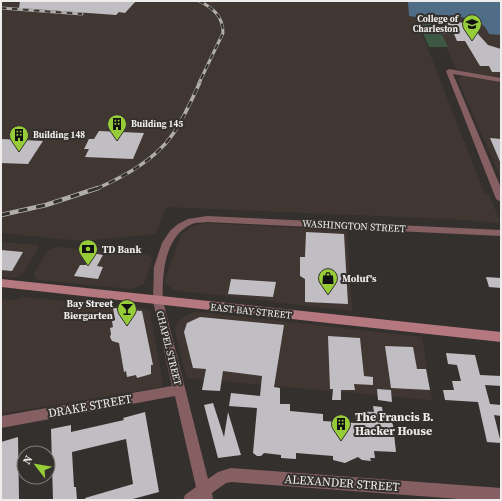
<svg xmlns="http://www.w3.org/2000/svg" width="502" height="501" viewBox="0 0 502 501" font-family="'Source Serif 4',serif">
	<style>
		.built { fill: #413732 }
		.green { fill: #3c5843 }
		.water { fill: #4f6d87 }
		.building { fill: #c0bec3 }
		.lines { fill: none; stroke-linecap: round; stroke-linejoin: round }
		.minor { fill: #865f63; fill-rule: evenodd }
		.secondary { fill: #b6787f; fill-rule: evenodd }
		.rail-far2-casing { stroke: #b0adab; stroke-width: 3 }
		.rail-far1-casing { stroke: #b0adab; stroke-width: 3.5 }
		.rail-casing { stroke: #b0adab; stroke-width: 4.5 }
		.rail-far2 { stroke: #34302e; stroke-width: 2; stroke-dasharray: 5.5; stroke-linecap: butt }
		.rail-far1 { stroke: #34302e; stroke-width: 2.5; stroke-dasharray: 7; stroke-linecap: butt }
		.rail { stroke: #34302e; stroke-width: 3; stroke-dasharray: 9; stroke-linecap: butt }
		.labels { text-anchor: middle; dominant-baseline: central; stroke-width: 4; stroke-linejoin: round; paint-order: stroke }
		.far-poi-label { font-size: 9px; font-weight: bold; fill: #efedeb; stroke: #34302e; text-anchor: start }
		.street-label { font-size: 10px; fill: #efedeb; stroke: #34302e }
		.poi-label { font-size: 10px; font-weight: bold; fill: #efedeb; stroke: #34302e; text-anchor: start }
		.near-street-label { font-size: 12px; fill: #efedeb; stroke: #34302e }
		.near-poi-label { font-size: 12px; font-weight: bold; fill: #efedeb; stroke: #34302e; text-anchor: start }
	</style>
	<rect width="100%" height="100%" fill="#34302e"/>
	<path class="built" d="M1 1H386L408 2 409 15 415 16 485 195H489L500 221 498 223 450 219 166 207 156 234 82 241 1 233Z
		M426 1 501 14V78L456 69Z
		M466 75 501 82V178L457 78Z
		M204 223 347 230 352 311 174 290 166 284 165 280 180 237 183 233 191 227Z
		M1 242 38 245 39 247 24 272 19 276 13 278 1 276Z
		M57 247 148 255 153 258 144 284 131 289 38 280 35 278 34 273 48 250Z
		M23 297 147 309 150 312 163 384 161 387 1 414V299L14 300Z
		M193 312H202L422 337 432 400 187 378 175 331 176 325 182 318Z"/>
	<path class="green" d="M415 14H432L448 47H429Z"/>
	<path class="water" d="M386 1H501V35L489 34C487 30 485 26 481 24 467 14 433 15 416 14V17L409 16 408 2Z"/>
	<path class="building" d="M20 1H136L125 13 119 12 116 15 19 8Z
		M452 20 470 25 488 45 501 49V72H492L489 66H480L465 41H457L454 34H442L437 21Z
		M99 131 144 133 133 159 85 157 89 149H84L89 139H94Z
		M490 138 501 139V164Z
		M1 139 43 141 28 164 1 163Z
		M306 232 344 234 348 304 305 302V279L300 276V257H305Z
		M1 250 23 252 12 271 1 270Z
		M92 253 103 255 97 266 103 267 98 279 74 276 80 265H86Z
		M486 277 501 278V288L489 287Z
		M231 279 276 282 273 297 228 294Z
		M113 308 142 311 153 365H151V374L137 378 136 375 127 377 126 371 124 372 119 343 112 341 110 337 111 334 110 328 113 327 112 321 115 320Z
		M200 317 284 325 274 387 280 388V404H290V411L323 414V421L356 423 355 411 374 412 373 406 382 407 384 421H391L393 425 396 452 374 451 375 458H370L371 461 362 460 358 457 345 463 333 460V456L296 453V459L281 458V455L264 453 261 456H257L253 453 257 408 229 406 231 393 260 396 262 376 223 371 220 391 202 390 206 369 193 368 184 332 187 323Z
		M328 336 360 338 364 376 373 377V385L354 384 355 390H341V400H332L333 389H330Z
		M385 346 413 347 417 369H426L430 390 391 388Z
		M446 353 475 355 480 375 501 376V386L485 385 490 404 501 405V416L494 415 501 443 487 442 478 402 445 400 443 390H454L452 381H461L457 365 448 364Z
		M377 389 391 390 392 402 378 400Z
		M213 403 224 437 228 412 241 455 218 458 204 405Z
		M145 412 159 492 129 500H86L85 498 133 484 126 439 72 452 74 487H76L77 500H53L51 429 71 425V432L124 420 123 418Z
		M18 437 19 500H1V442Z"/>
	<g class="lines">
		<path class="minor" d="M449 69 501 78V82L453 74 501 188V202L496 199 446 71Z
			M207 216 501 230V236L207 222C202 223 196 222 192 224 164 236 162 275 163 301L208 479 218 472 231 468 501 488V500H473L231 482 226 483 212 493 213 500H183L185 495 196 487 175 396 1 428V416L172 386 153 301 154 267 162 243 170 231 178 224 188 219Z"/>
		<path class="secondary" d="M1 279 501 332V342L1 287Z"/>
		<defs>
			<path id="rail-far2" d="M199 1C213 8 223 16 223 33L199 83
				M1 8 82 14"/>
			<path id="rail-far1" d="M96 189C125 176 155 160 173 134 184 118 192 99 200 82"/>
			<path id="rail" d="M1 215 46 205 98 188"/>
		</defs>
		<use href="#rail-far2" class="rail-far2-casing"/>
		<use href="#rail-far1" class="rail-far1-casing"/>
		<use href="#rail" class="rail-casing"/>
		<use href="#rail-far2" class="rail-far2"/>
		<use href="#rail-far1" class="rail-far1"/>
		<use href="#rail" class="rail"/>
	</g>
	<defs>
		<symbol id="university-pin" viewBox="-11 -11 22 30"><path d="M0 17L-7.5 6A9.5 9.5 0 1 1 7.5 6Z" fill="#97cc39" stroke="#34302e"/><path d="M0-5L7-2L0 1L-7-2ZM-4 1L0 2.5L4 1V4Q0 6-4 4Z" fill="#111"/></symbol>
		<symbol id="building-pin" viewBox="-11 -11 22 30"><path d="M0 17L-7.5 6A9.5 9.5 0 1 1 7.5 6Z" fill="#97cc39" stroke="#34302e"/><path d="M-4-6H4V6H1V3H-1V6H-4ZM-2.5-4.3h1.7v1.8h-1.7ZM.8-4.3h1.7v1.8H.8ZM-2.5-1h1.7V.8h-1.7ZM.8-1h1.7V.8H.8Z" fill="#111"/></symbol>
		<symbol id="bank-pin" viewBox="-11 -11 22 30"><path d="M0 17L-7.5 6A9.5 9.5 0 1 1 7.5 6Z" fill="#97cc39" stroke="#34302e"/><path d="M-6-4H6V4H-6ZM0-2.3a2.3 2.3 0 1 0 0 4.6a2.3 2.3 0 1 0 0-4.6Z" fill="#111"/></symbol>
		<symbol id="shop-pin" viewBox="-11 -11 22 30"><path d="M0 17L-7.5 6A9.5 9.5 0 1 1 7.5 6Z" fill="#97cc39" stroke="#34302e"/><path d="M-5-2.5h2.3a2.7 3.5 0 0 1 5.4 0H5L5.5 6h-11ZM-1.5-2.5h3a1.5 2.3 0 0 0-3 0Z" fill="#111"/></symbol>
		<symbol id="bar-pin" viewBox="-11 -11 22 30"><path d="M0 17L-7.5 6A9.5 9.5 0 1 1 7.5 6Z" fill="#97cc39" stroke="#34302e"/><path d="M-6-5H6L.8 .8V4.5H3.5V6h-7V4.5H-.8V.8Z" fill="#111"/></symbol>
	</defs>
	<g fill-rule="evenodd">
		<use href="#university-pin" x="461" y="13" width="22" height="30"/>
		<use href="#building-pin" x="106" y="113" width="22" height="30"/>
		<use href="#building-pin" x="8" y="124" width="22" height="30"/>
		<use href="#bank-pin" x="77" y="238" width="22" height="30"/>
		<use href="#shop-pin" x="317" y="267" width="22" height="30"/>
		<use href="#bar-pin" x="116" y="298" width="22" height="30"/>
		<use href="#building-pin" x="330" y="413" width="22" height="30"/>
	</g>
	<g class="labels">
		<g class="far-poi-label">
			<text x="458" y="19" text-anchor="end">College of<tspan x="458" dy="10">Charleston</tspan></text>
			<text x="131" y="124">Building 145</text>
			<text x="33" y="135">Building 148</text>
		</g>
		<g class="street-label">
			<text transform="translate(354 226) rotate(3)">WASHINGTON STREET</text>
			<text transform="translate(251 311) rotate(6)">EAST BAY STREET</text>
			<text transform="translate(169 348) rotate(76)">CHAPEL STREET</text>
		</g>
		<g class="poi-label">
			<text x="102" y="249">TD Bank</text>
			<text x="342" y="278">Moluf's</text>
			<text x="113" y="303" text-anchor="end">Bay Street<tspan x="113" dy="12">Biergarten</tspan></text>
		</g>
		<g class="near-street-label">
			<text transform="translate(90 406) rotate(-10)">DRAKE STREET</text>
			<text transform="translate(342 483) rotate(4)">ALEXANDER STREET</text>
		</g>
		<g class="near-poi-label">
			<text x="355" y="417">The Francis B.<tspan x="355" dy="14">Hacker House</tspan></text>
		</g>
	</g>
	<rect width="502" height="501" fill="none" stroke="#efedeb" stroke-width="4"/>
	<g transform="translate(36 465) rotate(301)"><circle r="19" fill="#34302e" stroke="#7f7c7a"/>
	<path d="M0-3L7 15L0 10L-7 15Z" fill="#97cc39"/>
	<text y="-6" font-size="11" font-weight="bold" text-anchor="middle" fill="#efedeb">N</text>
	</g>
</svg>
